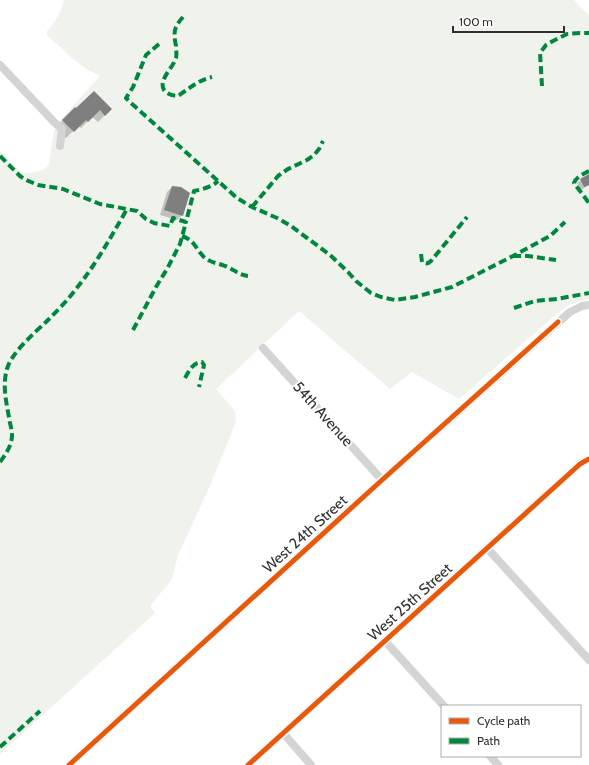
<svg xmlns="http://www.w3.org/2000/svg" width="589" height="765" viewBox="0 0 589 765" font-family="Cabin,sans-serif">
	<style>
		.green { fill: #f0f2ec }
		.shadow { fill: #0003 }
		.building { fill: #7f7f7f }
		.lines { fill: none; stroke-linecap: round; stroke-linejoin: round }
		.minor { stroke: #d4d4d4; stroke-width: 8 }
		.quiet { stroke: #00873e; stroke-width: 4; stroke-dasharray: 8 4; stroke-linecap: butt }
		.cycleway-casing { stroke: #fff; stroke-width: 8 }
		.cycleway { stroke: #e8590c; stroke-width: 5 }
		.labels { text-anchor: middle; dominant-baseline: central; stroke-width: 4; stroke-linejoin: round; paint-order: stroke }
		.street-label { font-size: 15px; fill: #303030; stroke: #fff }
	</style>
	<rect width="100%" height="100%" fill="#fff"/>
	<path class="green" d="M64 0H574L589 16V299C578 300 569 305 560 311L459 399 412 372 390 389 299 311 216 389 235 411 236 422 208 490 178 555 172 579 150 606 155 613 0 754V151C5 156 18 171 23 173 30 174 39 171 45 169L49 164 54 131 60 120 100 76 88 70 72 58 47 35V31L52 26 61 11Z"/>
	<path class="shadow" d="M75 109H111L98 122 92 117 81 128 78 126 66 138 55 128Z
		M581 180H589V185L581 190 577 183Z
		M172 187 182 215 177 220 160 215 167 192Z"/>
	<path class="building" d="M94 91 112 109 105 116 100 110 88 122 86 120 74 132 62 120 75 107 76 108Z
		M589 174V185L584 187 580 179Z
		M172 186 181 187 190 193 183 216 164 210Z"/>
	<g class="lines">
		<path class="minor" d="M0 65 55 123 62 128 60 146
			M263 348 382 480
			M487 548 589 660
			M385 641 444 706
			M283 733 311 765
			M490 756 498 765
			M69 765 382 480 570 312 582 306 589 305
			M248 765 580 464 589 459"/>
		<path class="quiet" d="M183 17C174 27 173 32 176 46 176 50 177 54 176 58 173 68 158 80 164 90 167 94 173 96 178 96 190 88 197 81 212 77
			M159 44 146 55 133 87 126 98 131 103 237 198 252 207 277 218 291 226 330 255 348 272 356 281 371 293 381 297 395 300 415 297 452 287 513 256 550 236 565 222
			M542 86 540 53 546 45 553 41 567 34 580 33H589
			M0 156 20 176 26 180 38 185 63 189 100 204 137 211 146 219 154 223 170 226 173 218 186 222 194 191C203 189 212 187 218 181
			M589 171C583 174 576 177 574 183L589 203
			M252 207 278 176 288 169 307 160 314 155 319 149 323 141
			M182 236C195 240 196 250 205 258 211 263 218 263 225 266 234 269 238 275 248 276
			M421 254 422 262C426 264 428 264 431 261L467 217
			M513 256H528L556 260
			M514 308 535 301 557 299 589 293
			M133 330 156 287 167 269 180 244 186 222
			M185 378C189 371 193 362 202 362L204 365 199 387
			M0 462C6 454 12 445 12 435 12 431 11 427 10 423 7 404 1 385 8 366 13 352 34 333 46 322 56 312 67 301 76 289 96 264 111 237 127 209
			M0 747 40 711"/>
		<defs>
			<path id="cycleway" d="M69 765 382 480 558 322
				M248 765 580 464 589 459"/>
		</defs>
		<use href="#cycleway" class="cycleway-casing"/>
		<use href="#cycleway" class="cycleway"/>
	</g>
	<g class="labels">
		<g class="street-label">
			<text transform="translate(323 414) rotate(48)">54th Avenue</text>
			<text transform="translate(305 534) rotate(-42)">West 24th Street</text>
			<text transform="translate(410 602) rotate(-42)">West 25th Street</text>
		</g>
	</g>
	<rect x="441" y="705" width="140" height="52" fill="#ffffff" stroke="#acacac"/>
	<rect x="449" y="718" width="20" height="6" fill="#e8590c" stroke="#acacac"/>
	<text x="477" y="725" font-size="12" fill="#303030">Cycle path</text>
	<rect x="449" y="738" width="20" height="6" fill="#00873e" stroke="#acacac"/>
	<text x="477" y="745" font-size="12" fill="#303030">Path</text>
	<path d="M453 26v6h111v-6" fill="none" stroke="#303030" stroke-width="2"/>
	<text x="459" y="26" font-size="12" fill="#303030" stroke="#ffffff" stroke-width="3" paint-order="stroke">100 m</text>
</svg>
